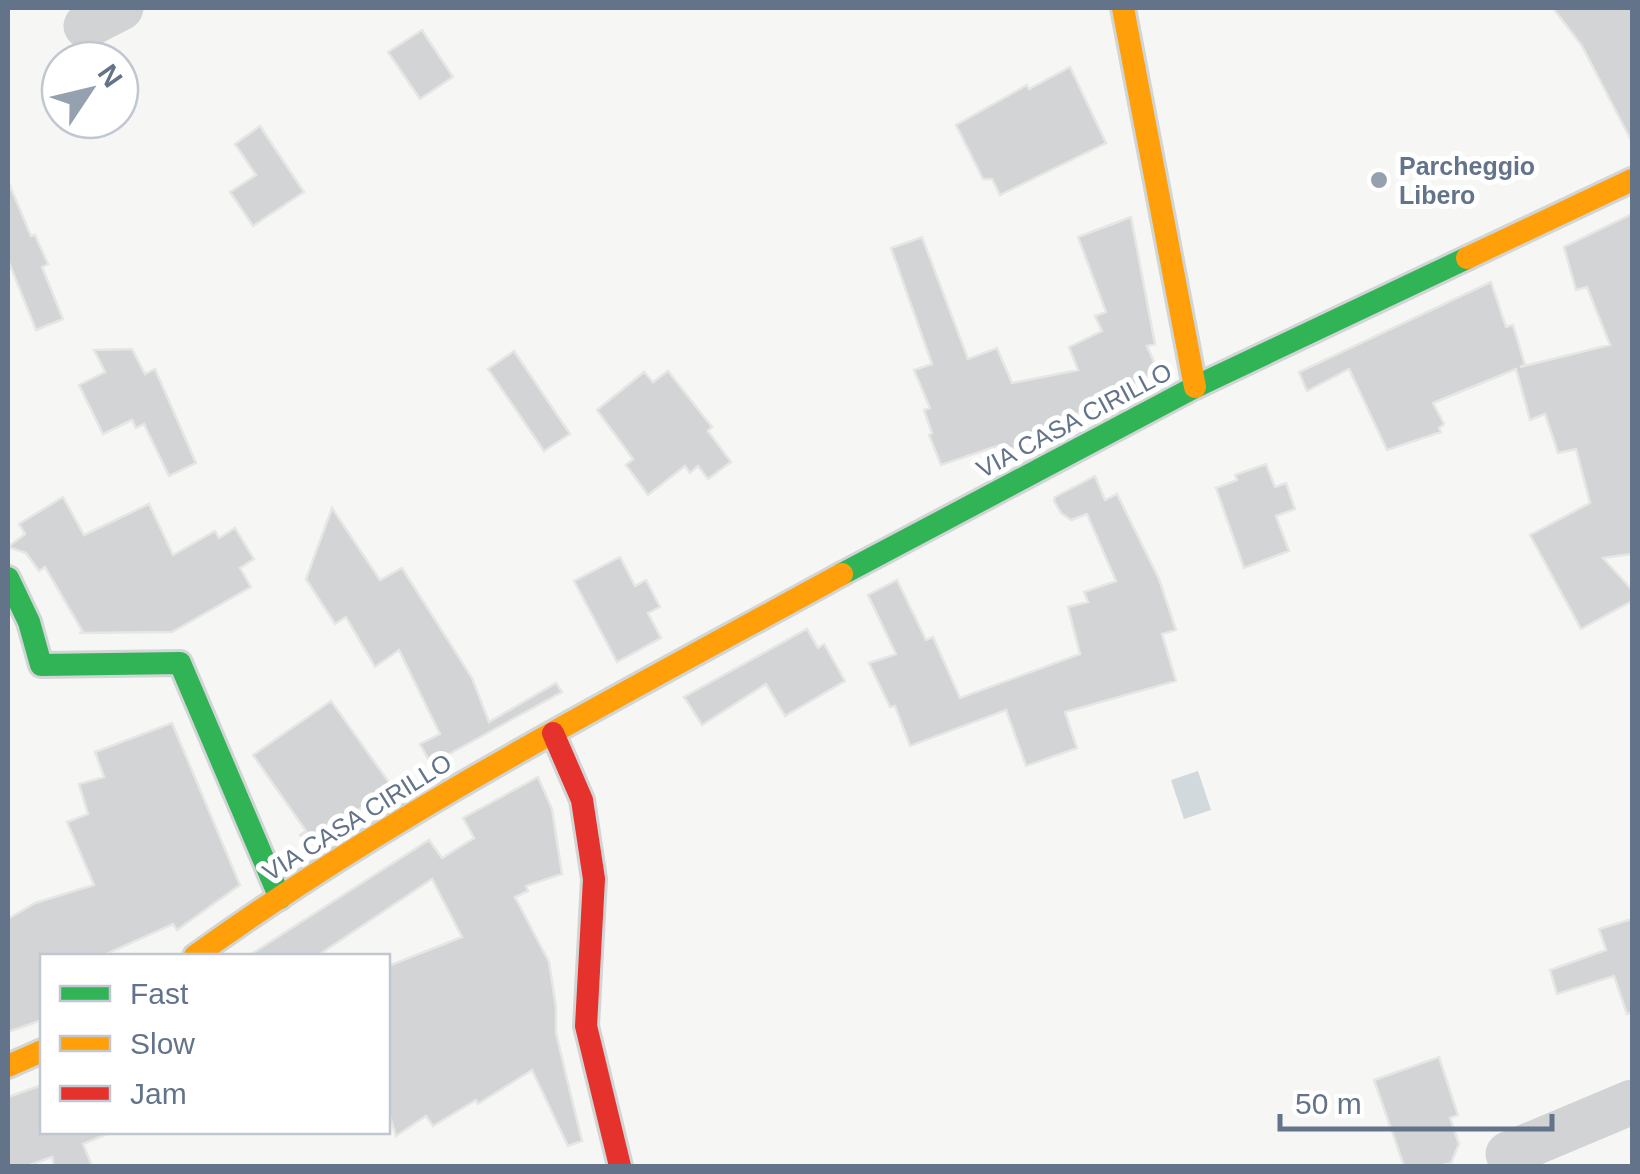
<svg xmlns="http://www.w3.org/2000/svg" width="1640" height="1174" viewBox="0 0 1640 1174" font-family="Helvetica,sans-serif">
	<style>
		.water { fill: #d2d9dc }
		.building { fill: #d2d4d5; stroke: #e6e6e5; stroke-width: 2.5 }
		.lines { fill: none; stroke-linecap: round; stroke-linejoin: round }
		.fast-casing { stroke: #d2d5d6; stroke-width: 28 }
		.slow-casing { stroke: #d2d5d6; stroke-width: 28 }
		.jam-casing { stroke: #d2d5d6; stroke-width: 28 }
		.street { stroke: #d2d3d4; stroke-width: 45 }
		.fast { stroke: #30b455; stroke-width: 22 }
		.slow { stroke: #ff9f0a; stroke-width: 22 }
		.jam { stroke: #e5322d; stroke-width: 22 }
		.poi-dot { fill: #96a1af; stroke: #fff; stroke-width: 4 }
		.labels { text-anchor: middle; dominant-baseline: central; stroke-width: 10; stroke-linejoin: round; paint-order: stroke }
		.poi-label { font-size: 25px; font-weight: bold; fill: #637389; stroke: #fff; text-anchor: start }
		.street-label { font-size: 25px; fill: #637389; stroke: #fff }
	</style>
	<rect width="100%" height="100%" fill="#f6f7f5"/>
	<path class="water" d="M1198 771 1211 810 1184 819 1171 780Z"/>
	<path class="building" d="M1553 8H1632V142L1582 46Z
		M422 30 453 77 420 99 388 52Z
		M1070 67 1106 143 1000 195 992 179H983L956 125 1027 85 1029 89Z
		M260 126 304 192 253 226 230 192 256 175 235 144Z
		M8 181 31 236 35 235 48 264 42 267 63 319 36 330 8 260Z
		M1632 214V554L1603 558 1632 590V601L1581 629 1530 535 1590 503 1576 449 1558 453 1545 414 1530 420 1516 369 1433 403 1444 424 1439 428 1441 432 1387 450 1349 369 1307 391 1299 372 1491 282 1506 327 1513 325 1525 365 1520 367 1610 345 1587 287 1576 290 1564 247Z
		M1131 217 1155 344 1147 346 1158 371 1004 453 1000 445 941 465 929 435 932 433 924 410 930 408 914 370 932 364 891 248 922 237 968 359 997 348 1012 383 1078 370 1069 347 1102 331 1095 316 1106 312 1078 237Z
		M132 349 145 374 155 369 196 463 169 476 144 424 136 428 132 420 103 434 79 385 105 372 94 350Z
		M514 351 570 434 544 451 488 369Z
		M668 371 712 427 708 431 731 462 708 479 698 466 690 473 685 466 648 495 626 465 633 459 597 410 644 372 653 382Z
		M1266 464 1275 487 1286 483 1295 509 1276 516 1289 551 1244 568 1216 488 1237 480 1235 475Z
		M1095 476 1105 500 1117 494 1159 579 1176 630 1162 634 1176 681 1065 712 1077 748 1026 766 1006 710 910 746 895 706 890 707 869 663 896 654 868 595 897 580 926 640 933 637 960 698 1080 654 1068 607 1088 602 1084 592 1116 581 1087 514 1071 520 1061 513 1054 501 1055 497Z
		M63 497 84 535 149 504 173 555 215 531 219 538 235 528 254 559 240 568 251 587 172 632 79 633 83 632 45 567 39 571 26 553 8 547 25 534 19 524Z
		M332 508 380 580 402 568 472 678 489 722 556 683 562 692 431 764 420 744 440 734 399 650 375 667 346 617 335 624 306 579Z
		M620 557 635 586 646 580 660 607 648 613 661 638 617 662 574 581Z
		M807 629 818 648 824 644 845 681 785 716 766 684 702 725 684 697Z
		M331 701 393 788 306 843 300 835 306 831 253 755Z
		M172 723 240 885 177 930 173 924 102 956H42V1020L8 1032V919L35 903 94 885 67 822 88 814 79 784 104 777 95 752Z
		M538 777 552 809 562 874 526 886 528 891 515 897 549 962 556 1007V1033L582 1141 568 1146 532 1070 478 1104 476 1100 433 1126 426 1116 396 1136 388 1110V966L462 937 432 879 317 956H248L429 840 442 858 474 838 463 818Z
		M1632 919V1013L1627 1014 1614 976 1557 994 1550 970 1606 950 1599 929Z
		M1439 1057 1458 1115 1450 1118 1459 1144 1451 1163 1439 1166H1404L1374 1080Z
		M42 1085V1132H112L83 1144 92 1166H54L52 1157 27 1166H8V1097Z"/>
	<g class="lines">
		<defs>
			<path id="fast" d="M842 574 1195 387 1467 258
				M8 578 29 622 41 665 180 663 280 898"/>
			<path id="slow" d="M1123 8 1195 387
				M1467 258 1632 180
				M195 956C399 809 622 695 842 574
				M8 1066 42 1051"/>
			<path id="jam" d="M553 733 582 800 594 879 586 1026 620 1166"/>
		</defs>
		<use href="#fast" class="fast-casing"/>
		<use href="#slow" class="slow-casing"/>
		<use href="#jam" class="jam-casing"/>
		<path class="street" d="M86 26 121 8
			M1508 1154 1632 1102"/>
		<use href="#fast" class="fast"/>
		<use href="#slow" class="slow"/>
		<use href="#jam" class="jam"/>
	</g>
	<circle class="poi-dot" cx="1379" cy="180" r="10"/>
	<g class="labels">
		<g class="poi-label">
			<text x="1399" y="166">Parcheggio<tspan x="1399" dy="29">Libero</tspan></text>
		</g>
		<g class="street-label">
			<text transform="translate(1074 420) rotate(-28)">VIA CASA CIRILLO</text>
			<text transform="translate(357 817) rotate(-32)">VIA CASA CIRILLO</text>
		</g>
	</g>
	<rect width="1640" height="1174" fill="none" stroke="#637389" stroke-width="20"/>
	<rect x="40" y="954" width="350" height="180" fill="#ffffff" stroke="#c1c7d0" stroke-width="2.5"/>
	<rect x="60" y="986" width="50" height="15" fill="#30b455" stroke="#c1c7d0" stroke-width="2.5"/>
	<text x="130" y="1004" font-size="30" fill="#637389">Fast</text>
	<rect x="60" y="1036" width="50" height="15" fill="#ff9f0a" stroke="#c1c7d0" stroke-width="2.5"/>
	<text x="130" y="1054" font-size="30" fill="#637389">Slow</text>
	<rect x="60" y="1086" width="50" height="15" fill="#e5322d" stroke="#c1c7d0" stroke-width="2.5"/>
	<text x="130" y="1104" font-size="30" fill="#637389">Jam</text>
	<g transform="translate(90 90) rotate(55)"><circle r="48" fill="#ffffff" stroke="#c1c7d0" stroke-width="2.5"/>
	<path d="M0-8L18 38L0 25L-18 38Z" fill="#96a1af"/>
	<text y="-15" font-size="28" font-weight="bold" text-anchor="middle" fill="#637389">N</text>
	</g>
	<path d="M1280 1114v15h272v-15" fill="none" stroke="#637389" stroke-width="5"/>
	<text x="1295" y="1114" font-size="30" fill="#637389" stroke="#ffffff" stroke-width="8" paint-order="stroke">50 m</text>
</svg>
